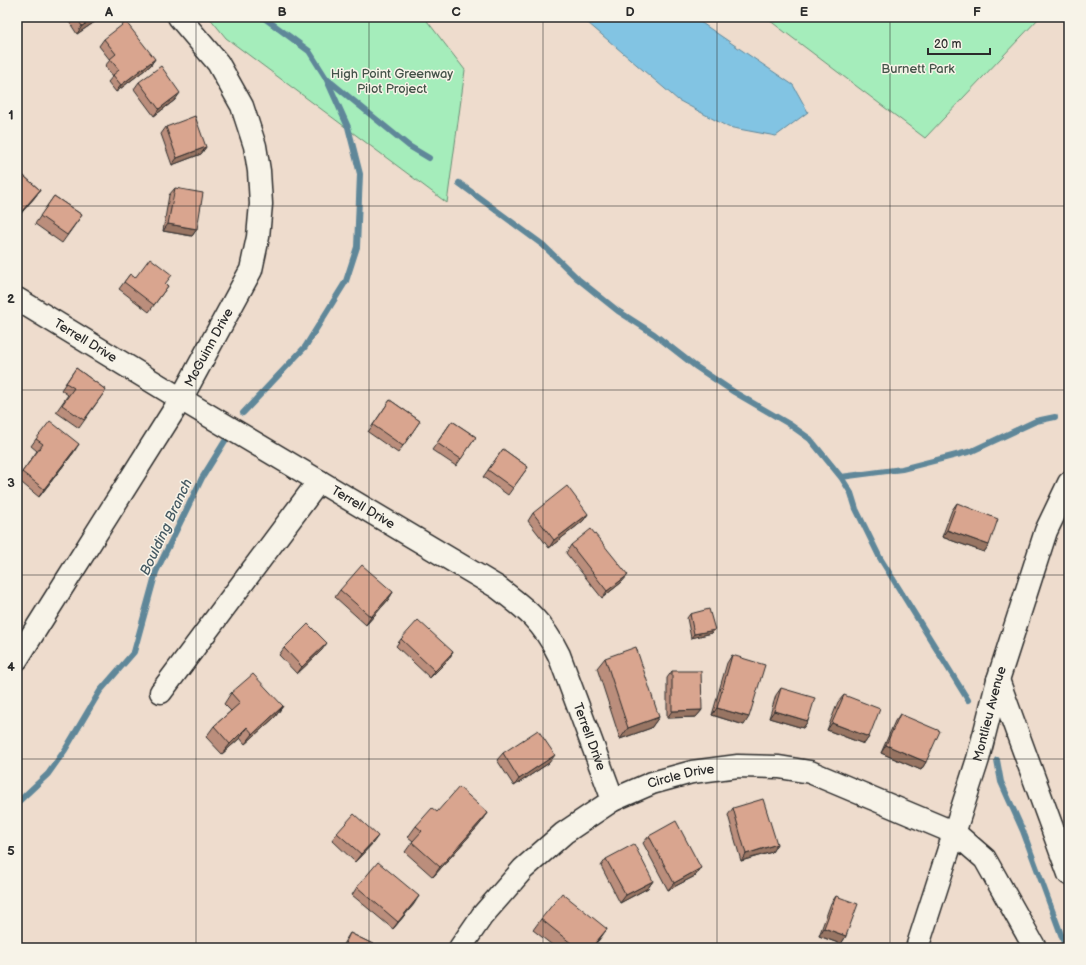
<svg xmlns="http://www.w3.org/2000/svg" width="1086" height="965" viewBox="0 0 1086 965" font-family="'Balsamiq Sans',sans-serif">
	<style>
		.green { fill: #a5edbb; stroke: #688c73 }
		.water { fill: #82c4e3; stroke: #5f8799 }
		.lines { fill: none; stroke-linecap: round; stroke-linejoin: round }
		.stream { stroke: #5f8799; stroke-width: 6 }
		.street-casing { stroke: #2b2b2b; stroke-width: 25 }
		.secondary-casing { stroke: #2b2b2b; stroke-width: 25 }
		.street { stroke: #f7f3e8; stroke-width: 22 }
		.secondary { stroke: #f7f3e8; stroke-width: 22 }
		.wall { fill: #bb8e7b; stroke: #2b2b2b }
		.shaded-wall { fill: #987464; stroke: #2b2b2b }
		.building { fill: #d9a58f; stroke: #2b2b2b }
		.grid { fill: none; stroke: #2b2b2b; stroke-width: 1; stroke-opacity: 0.55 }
		.labels { text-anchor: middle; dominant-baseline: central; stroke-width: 3; stroke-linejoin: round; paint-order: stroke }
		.park-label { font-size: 13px; fill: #435248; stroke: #f7f3e8 }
		.street-label { font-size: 13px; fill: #2b2b2b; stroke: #f7f3e8 }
		.water-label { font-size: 14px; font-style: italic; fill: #455962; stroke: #f7f3e8 }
		.neatline { fill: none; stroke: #2b2b2b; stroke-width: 1.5 }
		.grid-label { font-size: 13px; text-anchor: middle; font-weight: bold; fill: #2b2b2b }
	</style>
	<rect width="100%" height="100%" fill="#eedccd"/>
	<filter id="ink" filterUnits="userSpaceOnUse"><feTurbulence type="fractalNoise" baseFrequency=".025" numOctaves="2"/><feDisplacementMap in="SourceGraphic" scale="8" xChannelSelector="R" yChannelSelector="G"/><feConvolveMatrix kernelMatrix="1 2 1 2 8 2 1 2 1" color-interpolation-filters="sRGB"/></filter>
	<g filter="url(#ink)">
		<path class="green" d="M209 17H424L465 70 447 203 226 38Z
			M765 17H1040L925 138Z"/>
		<path class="water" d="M581 17H693L793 85 808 112 776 136 728 127 678 100Z"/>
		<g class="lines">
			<path class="stream" d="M327 79 409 146 429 158
				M459 183 543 245 578 279 618 311 654 334 695 366 734 392 789 424 810 439 841 477 851 493 856 509 880 558 968 700
				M243 413 305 347 346 281 357 247 360 174 348 127 326 78 309 51 263 17
				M841 477 902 469 972 451 1036 421 1055 417
				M997 760 1001 782 1023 831 1066 948
				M17 803 48 774 65 750 100 691 134 652 156 572 202 478 225 441"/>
			<defs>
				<g id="street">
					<path id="s1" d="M17 299 181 399 497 587C526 609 543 622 559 655L613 800"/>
					<path id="s2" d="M17 659 181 399 251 270 258 237 261 204 259 171 255 146 242 106 218 63 179 17"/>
					<path d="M998 680 1069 874"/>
					<path d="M161 692 319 481"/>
					<path id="s3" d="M460 948 482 916 523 869 564 833 613 800 652 783 692 772 738 766 779 767 810 772 955 833 985 859 1035 948"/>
				</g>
				<g id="secondary">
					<path id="s4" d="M917 948 978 759 998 680 1046 531 1069 483"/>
				</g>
			</defs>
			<use href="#street" class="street-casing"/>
			<use href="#secondary" class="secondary-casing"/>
			<use href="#street" class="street"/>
			<use href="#secondary" class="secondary"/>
		</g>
		<path class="wall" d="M66 17H102L77 34Z
			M104 39 155 59 150 66 116 92 108 82 113 76 105 66 110 60 99 46Z
			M139 82 175 100 154 116 134 89Z
			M166 127 206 147 201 154 172 165 161 134Z
			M17 170 40 190 35 197 17 218Z
			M175 188 197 229 192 236 163 231 169 195Z
			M54 196 82 215 62 243 35 224Z
			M130 274 135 278 166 284 168 286 149 312 119 289Z
			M76 368 106 390 79 428 56 412 68 395 61 390Z
			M390 400 420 421 398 453 368 432Z
			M452 421 476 437 456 466 432 450Z
			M36 439 74 452 39 497 17 479V478L22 472 37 451 31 446Z
			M503 449 528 467 508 495 483 477Z
			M957 503 989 545 984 552 942 537 952 510Z
			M533 513 588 514 583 521 549 548 528 521Z
			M571 545 622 582 602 598 566 553Z
			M340 590 393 592 388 600 366 625 335 597Z
			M690 614 712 633 691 638 687 618Z
			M401 639 453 652 448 660 430 678 396 646Z
			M284 648 322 650 297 674 279 655Z
			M732 655 744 725 712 715 727 663Z
			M605 658 659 717 651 728 620 739 597 668Z
			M672 671 702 710 696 717 667 718V678Z
			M781 688 808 721 803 728 769 718 776 695Z
			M231 693 283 706 275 717 245 744 240 738 222 754 206 737 214 726 231 711 224 704Z
			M844 695 869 737 864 744 827 730 838 702Z
			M900 714 926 762 921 770 881 753 895 721Z
			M503 753 549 763 514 786 497 760Z
			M733 808 777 844 772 852 741 861 728 815Z
			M437 812 488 813 480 824 433 877 405 852 413 841 408 837 416 826Z
			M337 833 373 843 355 862 332 840Z
			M649 836 701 868 695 876 668 890 643 843Z
			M606 859 653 881 648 888 620 903 601 866Z
			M357 887 414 904 393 929 352 895Z
			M836 896 846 936 841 944 819 936 831 903Z
			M541 919 607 929 592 948H556L533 930Z
			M350 933 381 948H341L345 941Z"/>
		<path class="shaded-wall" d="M96 17H102L77 34 82 26Z
			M155 59 150 66 116 92 121 85Z
			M180 93 175 100 154 116 159 109Z
			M206 147 201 154 172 165 177 158Z
			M40 190 35 197 17 218 22 211Z
			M168 224 197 229 192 236 163 231Z
			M79 444 74 452 39 497 44 489Z
			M588 514 583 521 549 548 554 540Z
			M947 530 989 545 984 552 942 537Z
			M628 575 622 582 602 598 607 591Z
			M393 592 388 600 366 625 371 617Z
			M715 630 712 633 691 638 694 634Z
			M327 643 322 650 297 674 302 667Z
			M453 652 448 660 430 678 435 671Z
			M283 706 275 717 245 744 253 734Z
			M717 708 749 717 744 725 712 715Z
			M702 710 696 717 667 718 672 711Z
			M774 711 808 721 803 728 769 718Z
			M659 717 651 728 620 739 628 728Z
			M832 723 869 737 864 744 827 730Z
			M247 727 240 738 222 754 230 744Z
			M886 745 926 762 921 770 881 753Z
			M555 755 549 763 514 786 519 779Z
			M488 813 480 824 433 877 440 867Z
			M378 836 373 843 355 862 361 854Z
			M777 844 772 852 741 861 746 854Z
			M701 868 695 876 668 890 674 883Z
			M653 881 648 888 620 903 626 895Z
			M419 896 414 904 393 929 398 922Z
			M824 928 846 936 841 944 819 936Z
			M607 929 599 940 592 948H591Z"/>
		<path class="building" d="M76 17H96L82 26Z
			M126 22 155 59 121 85 113 75 119 70 110 59 116 54 104 39Z
			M161 66 180 93 159 109 139 82Z
			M195 116 206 147 177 158 166 127Z
			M17 170 40 190 22 211 17 207Z
			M175 188 203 193 197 229 168 224Z
			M54 196 82 215 67 235 40 216Z
			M150 258 172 275 165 284 168 286 154 305 124 282 130 274 135 278Z
			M76 368 106 390 84 420 62 405 74 388 66 383Z
			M390 400 420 421 403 446 373 425Z
			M50 421 79 444 44 489 22 472 43 444 36 439Z
			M452 421 476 437 461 459 437 443Z
			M503 449 528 467 513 488 488 470Z
			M567 486 588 514 554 540 533 513Z
			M957 503 998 519 989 545 947 530Z
			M591 529 628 575 607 591 571 545Z
			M362 565 393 592 371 617 340 590Z
			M709 609 715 630 694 634 690 614Z
			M418 620 453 652 435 671 401 639Z
			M308 624 327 643 302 667 284 648Z
			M636 647 659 717 628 728 605 658Z
			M732 655 765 665 749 717 717 708Z
			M672 671H701L702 710 672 711Z
			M253 674 283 706 253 734 247 727 230 744 214 726 240 703 231 693Z
			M781 688 815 698 808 721 774 711Z
			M844 695 880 709 869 737 832 723Z
			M900 714 940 731 926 762 886 745Z
			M538 730 555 755 519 779 503 753Z
			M459 787 488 813 440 867 412 842 422 831 416 826 432 808 437 812Z
			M763 799 777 844 746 854 733 808Z
			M354 814 378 836 361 854 337 833Z
			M676 821 701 868 674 883 649 836Z
			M634 844 653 881 626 895 606 859Z
			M378 862 419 896 398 922 357 887Z
			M562 893 607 929 591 948H577L541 919Z
			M836 896 858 904 846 936 824 928Z
			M350 933 381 948H343Z"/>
	</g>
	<path class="grid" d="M196 17V948M369 17V948M543 17V948M717 17V948M890 17V948M17 206H1069M17 390H1069M17 575H1069M17 759H1069"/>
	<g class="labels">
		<g class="park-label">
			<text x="918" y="69">Burnett Park</text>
			<text x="392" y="74">High Point Greenway<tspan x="392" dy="15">Pilot Project</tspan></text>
		</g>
		<g class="street-label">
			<text stroke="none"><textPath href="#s1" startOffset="80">Terrell Drive</textPath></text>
			<text stroke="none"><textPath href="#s2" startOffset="366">McGuinn Drive</textPath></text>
			<text stroke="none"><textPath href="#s1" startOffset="404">Terrell Drive</textPath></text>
			<text stroke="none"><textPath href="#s4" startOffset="245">Montlieu Avenue</textPath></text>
			<text stroke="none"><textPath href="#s1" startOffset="740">Terrell Drive</textPath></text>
			<text stroke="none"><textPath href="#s3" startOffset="287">Circle Drive</textPath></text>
		</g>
		<g class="water-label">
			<text transform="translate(166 527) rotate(-65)">Boulding Branch</text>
		</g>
	</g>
	<rect width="1086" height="965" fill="none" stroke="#f7f3e8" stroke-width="44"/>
	<path d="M928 48v6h62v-6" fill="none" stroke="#2b2b2b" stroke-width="2"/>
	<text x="934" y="48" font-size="12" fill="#2b2b2b" stroke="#f7f3e8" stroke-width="3" paint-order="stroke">20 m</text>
	<rect x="22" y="22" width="1042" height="921" class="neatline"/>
	<g class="grid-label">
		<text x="109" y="16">A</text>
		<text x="282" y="16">B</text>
		<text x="456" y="16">C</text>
		<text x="630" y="16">D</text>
		<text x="804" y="16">E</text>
		<text x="977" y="16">F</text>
		<text x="11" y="119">1</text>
		<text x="11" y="303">2</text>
		<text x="11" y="487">3</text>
		<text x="11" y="671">4</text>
		<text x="11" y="855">5</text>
	</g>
</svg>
